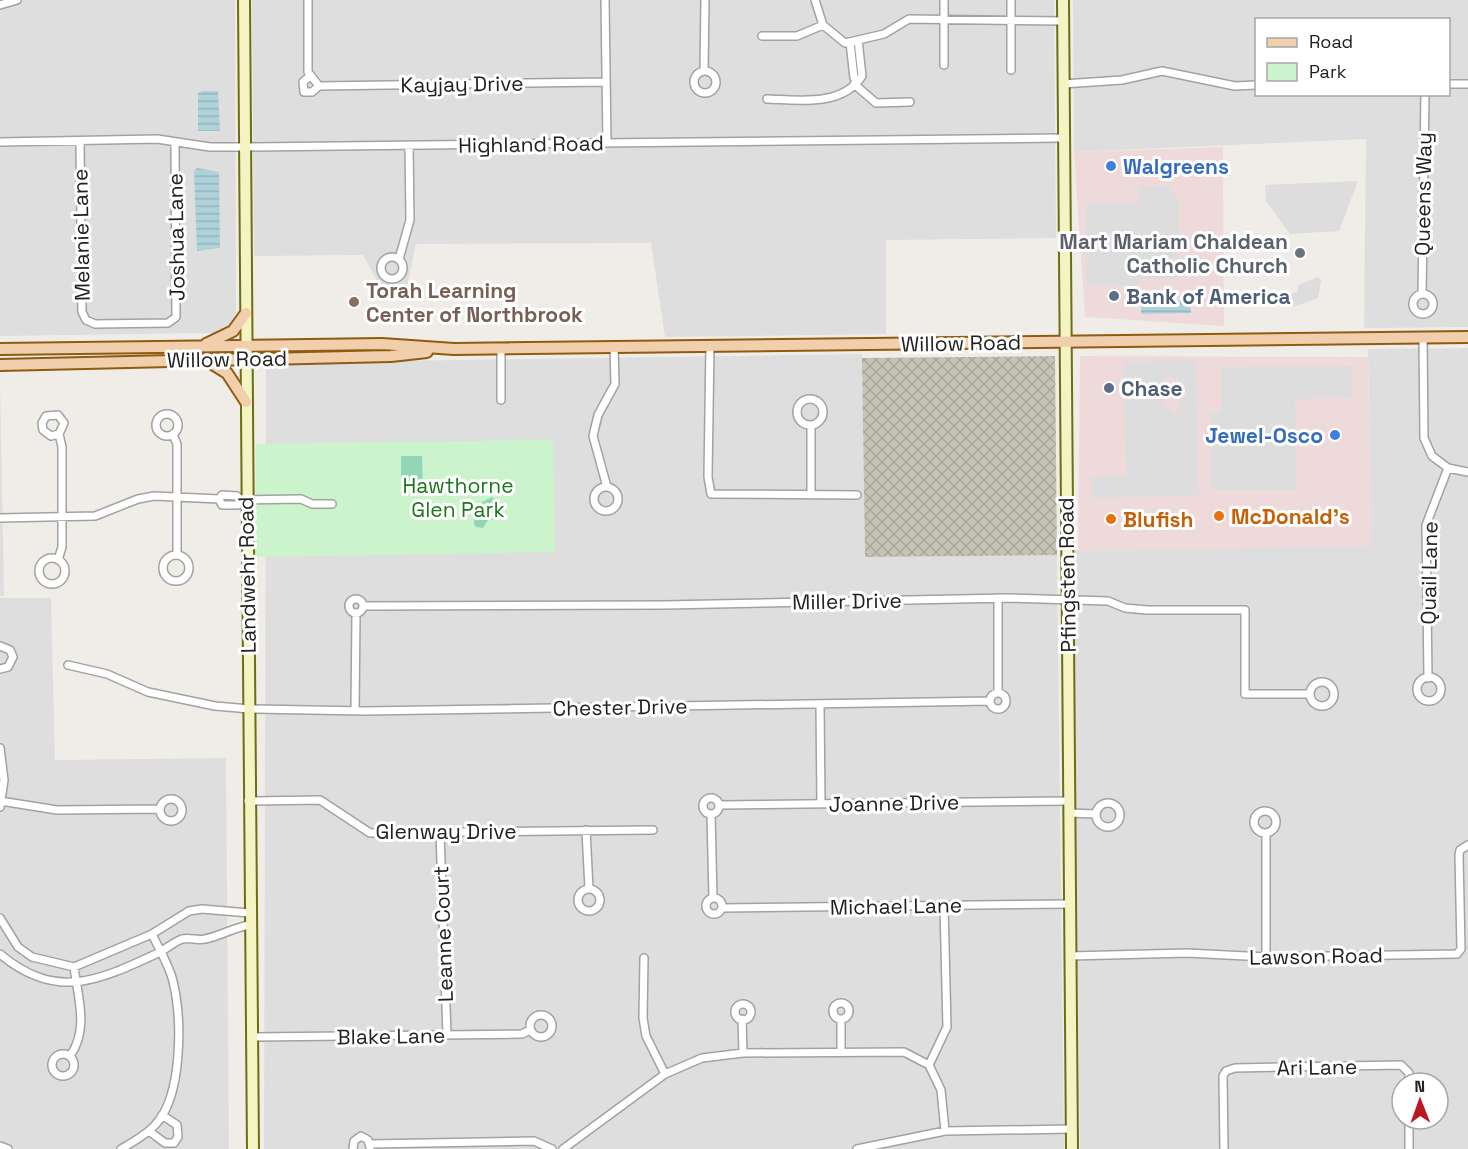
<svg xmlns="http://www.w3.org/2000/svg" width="1468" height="1149" viewBox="0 0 1468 1149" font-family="'Space Grotesk',sans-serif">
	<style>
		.residential { fill: #dfdede; fill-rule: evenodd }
		.commercial { fill: #efdadb }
		.construction { fill: url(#construction-cross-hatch) }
		.park { fill: #ccf4cc }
		.pitch { fill: #90d6b7 }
		.parking { fill: #ddd; fill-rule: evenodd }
		.water { fill: url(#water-rules) }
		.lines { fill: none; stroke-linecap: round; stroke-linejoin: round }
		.minor-casing { stroke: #a2a2a2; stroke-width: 10 }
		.secondary-casing { stroke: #6a6f12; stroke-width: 14 }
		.primary-casing { stroke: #8d5c11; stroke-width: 14 }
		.minor { stroke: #fff; stroke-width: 7 }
		.secondary { stroke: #f3f3c4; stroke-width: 10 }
		.primary { stroke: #f2cfac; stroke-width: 10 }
		.shop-dot { fill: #3f7fe0; stroke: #fff; stroke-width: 2 }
		.worship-dot { fill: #6b7280; stroke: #fff; stroke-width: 2 }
		.service-dot { fill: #5c6f8a; stroke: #fff; stroke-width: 2 }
		.education-dot { fill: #8d6e63; stroke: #fff; stroke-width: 2 }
		.food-dot { fill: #e8710a; stroke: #fff; stroke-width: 2 }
		.labels { text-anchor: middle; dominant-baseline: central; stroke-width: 6; stroke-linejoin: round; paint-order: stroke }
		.street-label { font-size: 21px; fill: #212121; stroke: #fff }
		.shop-label { font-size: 21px; font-weight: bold; fill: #366cbe; stroke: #fff; text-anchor: start }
		.worship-label { font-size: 21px; font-weight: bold; fill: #5b616d; stroke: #fff; text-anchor: end }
		.education-label { font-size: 21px; font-weight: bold; fill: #785e54; stroke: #fff; text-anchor: start }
		.service-label { font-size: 21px; font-weight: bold; fill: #4e5e75; stroke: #fff; text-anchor: start }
		.park-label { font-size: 21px; fill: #19761a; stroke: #fff }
		.food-label { font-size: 21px; font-weight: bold; fill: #c56008; stroke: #fff; text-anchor: start }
	</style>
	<defs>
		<pattern id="construction-cross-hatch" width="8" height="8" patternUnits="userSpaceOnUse" patternTransform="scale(1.5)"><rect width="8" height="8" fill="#c4c3b5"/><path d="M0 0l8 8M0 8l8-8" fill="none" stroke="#a8a79b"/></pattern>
		<pattern id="water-rules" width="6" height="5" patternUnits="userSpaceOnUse" patternTransform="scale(1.5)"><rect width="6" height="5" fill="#aed2d9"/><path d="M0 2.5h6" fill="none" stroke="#95b4ba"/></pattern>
	</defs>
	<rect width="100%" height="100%" fill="#f0ede9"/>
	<path class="residential" d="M0 0H235L236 313 231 326 212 333 0 336Z
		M252 0H1054L1056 238 886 240V334L665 337 651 243 416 244 406 292H383L363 255 254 256Z
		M1073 0H1468V327L1364 328 1366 139 1074 152ZM1256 20H1448V94H1256Z
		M1468 348V1149H1080L1073 550 1371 546 1368 349ZM1402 1083H1438V1119H1402Z
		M862 354 865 557 1057 555 1064 1149H264L266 363Z
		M0 379 4 596H0Z
		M0 598H51L55 760 226 758 229 1149H0Z"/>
	<path class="commercial" d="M1223 147 1224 326 1085 317 1074 152Z
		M1080 356 1368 357 1371 546 1078 551Z"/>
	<path class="construction" d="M1055 356 1057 555 865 557 862 358Z"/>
	<path class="park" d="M553 440 555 552 255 557 256 444Z"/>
	<path class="pitch" d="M401 456H422L423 488 401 489Z
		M492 497 503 504V514L499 519 488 520 483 528 476 527 474 524C474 515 480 510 482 502Z"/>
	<path class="parking" d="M1358 181 1339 231 1290 234 1266 201 1265 185Z
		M1139 186H1168L1179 201V279H1138V307L1127 308 1126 285H1086V204H1138Z
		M1318 277 1321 281 1318 298 1293 307 1285 297 1298 291V285Z
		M1196 360 1199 495 1092 498V477L1126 476 1123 362ZM1163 378H1179V408H1176V413H1170V408H1164Z
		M1352 366V398L1295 399 1296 490H1211L1210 413 1221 412V367Z"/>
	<path class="water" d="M203 91H218L220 131H198V93Z
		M197 168 219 172 220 248 197 251 194 171Z
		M1190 300 1191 313 1141 314V301Z"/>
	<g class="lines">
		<defs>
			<path id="minor" d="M308 0V72L319 86 606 82
				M605 0 607 143
				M815 0 823 25
				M944 0V65
				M1011 0V70
				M0 5 17 0
				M823 25 845 43 884 34 909 19 1064 21
				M762 36H797L823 25
				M850 42 854 78 858 81
				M704 71 705 0
				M694 82a11 11 0 1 1 22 0a11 11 0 1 1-22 0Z
				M310 76 303 82 304 92H312L319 86
				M854 84 876 103 910 102
				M1063 84 1122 80 1162 71 1235 86 1256 85
				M1448 84H1468
				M767 99C799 100 842 107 862 76L858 40
				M0 142 157 139 210 147H244L1063 138
				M80 142 82 312 86 320 95 324 168 323 176 317 175 143
				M381 268a11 11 0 1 1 22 0a11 11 0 1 1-22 0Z
				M399 259 410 220 409 145
				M1413 304a10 10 0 1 1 20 0a10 10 0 1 1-20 0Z
				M1422 294 1425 94
				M1423 338 1424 438 1432 456 1448 468 1426 525 1428 678
				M710 346 708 477 711 494 857 495
				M501 349V400
				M797 412a13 13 0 1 1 26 0a13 13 0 1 1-26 0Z
				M156 425a11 11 0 1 1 22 0a11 11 0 1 1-22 0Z
				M811 425V494
				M173 435 177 444V555
				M1448 468 1468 472
				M594 499a12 12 0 1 1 24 0a12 12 0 1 1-24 0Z
				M607 487 593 436 598 415 615 384 614 347
				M219 499 222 505H238L241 500
				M0 518 95 516 138 499 154 496 219 499 222 495 237 496 241 500 301 499 312 504H332
				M163 568a13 13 0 1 1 26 0a13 13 0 1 1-26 0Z
				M39 571a13 13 0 1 1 26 0a13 13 0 1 1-26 0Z
				M58 560 62 547V447L59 434 64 423 58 415 46 416 42 423 43 430 51 436 59 434
				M349 606a7 7 0 1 1 14 0a7 7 0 1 1-14 0Z
				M363 606 665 605 1007 598 1108 601 1125 608 1147 610H1245V694H1310
				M0 646 10 650 13 657 8 667 0 669
				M68 665 107 674 148 692 215 706 250 709 365 711 990 701
				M1417 689a12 12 0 1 1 24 0a12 12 0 1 1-24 0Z
				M1310 694a12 12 0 1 1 24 0a12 12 0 1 1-24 0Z
				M998 692V598
				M990 701a8 8 0 1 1 16 0a8 8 0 1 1-16 0Z
				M820 704 821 804
				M355 711 356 614
				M0 748 4 780 0 807
				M703 806a8 8 0 1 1 16 0a8 8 0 1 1-16 0Z
				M160 810a11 11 0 1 1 22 0a11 11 0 1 1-22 0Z
				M0 801 57 810 159 809
				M248 801 320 800 370 833 653 830
				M1096 815a12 12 0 1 1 24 0a12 12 0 1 1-24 0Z
				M719 805 1069 801
				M1254 822a11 11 0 1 1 22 0a11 11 0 1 1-22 0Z
				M1069 813 1096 814
				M711 814 713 898
				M586 830 589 889
				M440 833 447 1035
				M578 900a11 11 0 1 1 22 0a11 11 0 1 1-22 0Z
				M706 906a8 8 0 1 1 16 0a8 8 0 1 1-16 0Z
				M722 908 1070 904
				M0 918 18 947 32 957 74 967 152 934 189 911 202 909 249 913
				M0 954C56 1001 98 981 158 953 166 949 174 942 182 939 190 937 198 941 205 939 220 936 233 928 249 925
				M1070 956 1187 953 1266 957 1457 954 1461 949 1459 855 1460 850 1468 845
				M1266 957V833
				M644 958 643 1018 646 1036 665 1074
				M833 1011a8 8 0 1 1 16 0a8 8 0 1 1-16 0Z
				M735 1012a8 8 0 1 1 16 0a8 8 0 1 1-16 0Z
				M530 1026a11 11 0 1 1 22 0a11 11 0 1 1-22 0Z
				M742 1019 743 1053
				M251 1037 522 1034 530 1030
				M841 1050V1019
				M52 1065a11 11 0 1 1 22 0a11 11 0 1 1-22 0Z
				M70 1056C89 1030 78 997 74 967
				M929 1065 947 1027 944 906
				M1409 1119V1149
				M149 1131 165 1143H174L178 1137 177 1125 162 1115
				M370 1144 534 1141 552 1149
				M0 1146 8 1149
				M121 1149C133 1142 146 1135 155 1125 183 1096 182 1019 173 981 169 965 159 949 152 934
				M353 1149 354 1141 361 1136 368 1140 370 1147
				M563 1149 665 1074 702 1058 743 1053 904 1052 929 1065 941 1090 945 1131
				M857 1149 945 1131 1072 1129
				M1224 1149 1223 1076 1226 1071 1235 1068 1401 1065 1409 1073V1083"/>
			<path id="secondary" d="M244 0C248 383 248 766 253 1149
				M1063 0 1072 1149"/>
			<path id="primary" d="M206 344 233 331 246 313
				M0 349 382 344 454 349 1468 337
				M206 360 227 373 246 402
				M0 365 391 356 427 352"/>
		</defs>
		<use href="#minor" class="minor-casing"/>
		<use href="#secondary" class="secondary-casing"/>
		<use href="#primary" class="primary-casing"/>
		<use href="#minor" class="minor"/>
		<use href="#secondary" class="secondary"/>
		<use href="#primary" class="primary"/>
	</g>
	<g class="shop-dot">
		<circle cx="1111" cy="166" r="6"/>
		<circle cx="1335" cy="435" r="6"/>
	</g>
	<circle class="worship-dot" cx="1300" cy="253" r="6"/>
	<g class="service-dot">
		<circle cx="1114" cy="296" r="6"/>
		<circle cx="1109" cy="388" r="6"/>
	</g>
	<circle class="education-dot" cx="354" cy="302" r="6"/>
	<g class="food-dot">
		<circle cx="1219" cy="516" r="6"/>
		<circle cx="1111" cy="519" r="6"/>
	</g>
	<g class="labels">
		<g class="street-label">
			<text transform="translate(462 84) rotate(-1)">Kayjay Drive</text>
			<text transform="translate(531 144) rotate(-1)">Highland Road</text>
			<text transform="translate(1423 194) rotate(-89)">Queens Way</text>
			<text transform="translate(81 235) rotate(-91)">Melanie Lane</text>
			<text transform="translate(176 237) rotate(-91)">Joshua Lane</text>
			<text transform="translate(961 343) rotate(-1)">Willow Road</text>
			<text transform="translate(227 359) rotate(-1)">Willow Road</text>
			<text transform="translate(1429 573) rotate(-89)">Quail Lane</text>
			<text transform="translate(247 575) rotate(-91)">Landwehr Road</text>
			<text transform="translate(1067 575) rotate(-91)">Pfingsten Road</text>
			<text transform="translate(847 601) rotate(-1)">Miller Drive</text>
			<text transform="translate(620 707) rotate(-1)">Chester Drive</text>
			<text transform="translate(894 803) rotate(-1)">Joanne Drive</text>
			<text x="446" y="831">Glenway Drive</text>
			<text transform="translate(896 906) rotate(-1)">Michael Lane</text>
			<text transform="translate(443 934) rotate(-92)">Leanne Court</text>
			<text transform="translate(1316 956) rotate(-1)">Lawson Road</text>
			<text transform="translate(391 1036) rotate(-1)">Blake Lane</text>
			<text transform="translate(1317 1067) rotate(-1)">Ari Lane</text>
		</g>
		<g class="shop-label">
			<text x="1123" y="166">Walgreens</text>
			<text x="1323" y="435" text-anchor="end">Jewel-Osco</text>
		</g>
		<g class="worship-label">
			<text x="1288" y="241">Mart Mariam Chaldean<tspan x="1288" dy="24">Catholic Church</tspan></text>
		</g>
		<g class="education-label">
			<text x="366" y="290">Torah Learning<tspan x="366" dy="24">Center of Northbrook</tspan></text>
		</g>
		<g class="service-label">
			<text x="1126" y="296">Bank of America</text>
			<text x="1121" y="388">Chase</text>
		</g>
		<g class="park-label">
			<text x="458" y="485">Hawthorne<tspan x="458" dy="24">Glen Park</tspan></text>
		</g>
		<g class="food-label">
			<text x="1231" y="516">McDonald's</text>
			<text x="1123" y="519">Blufish</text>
		</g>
	</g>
	<rect x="1255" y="18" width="195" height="78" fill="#ffffff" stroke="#a6a6a6" stroke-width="1.5"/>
	<rect x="1267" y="38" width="30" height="9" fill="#f2cfac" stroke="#a6a6a6" stroke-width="1.5"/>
	<text x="1309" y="48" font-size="18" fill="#212121">Road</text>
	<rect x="1267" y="63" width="30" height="18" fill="#ccf4cc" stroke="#a6a6a6" stroke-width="1.5"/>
	<text x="1309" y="78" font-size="18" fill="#212121">Park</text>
	<g transform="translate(1420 1101) rotate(359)"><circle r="28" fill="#ffffff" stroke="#a6a6a6" stroke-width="1.5"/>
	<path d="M0-4.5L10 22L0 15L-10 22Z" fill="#bc1721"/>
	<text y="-9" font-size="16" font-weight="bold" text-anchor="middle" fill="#212121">N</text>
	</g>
</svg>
